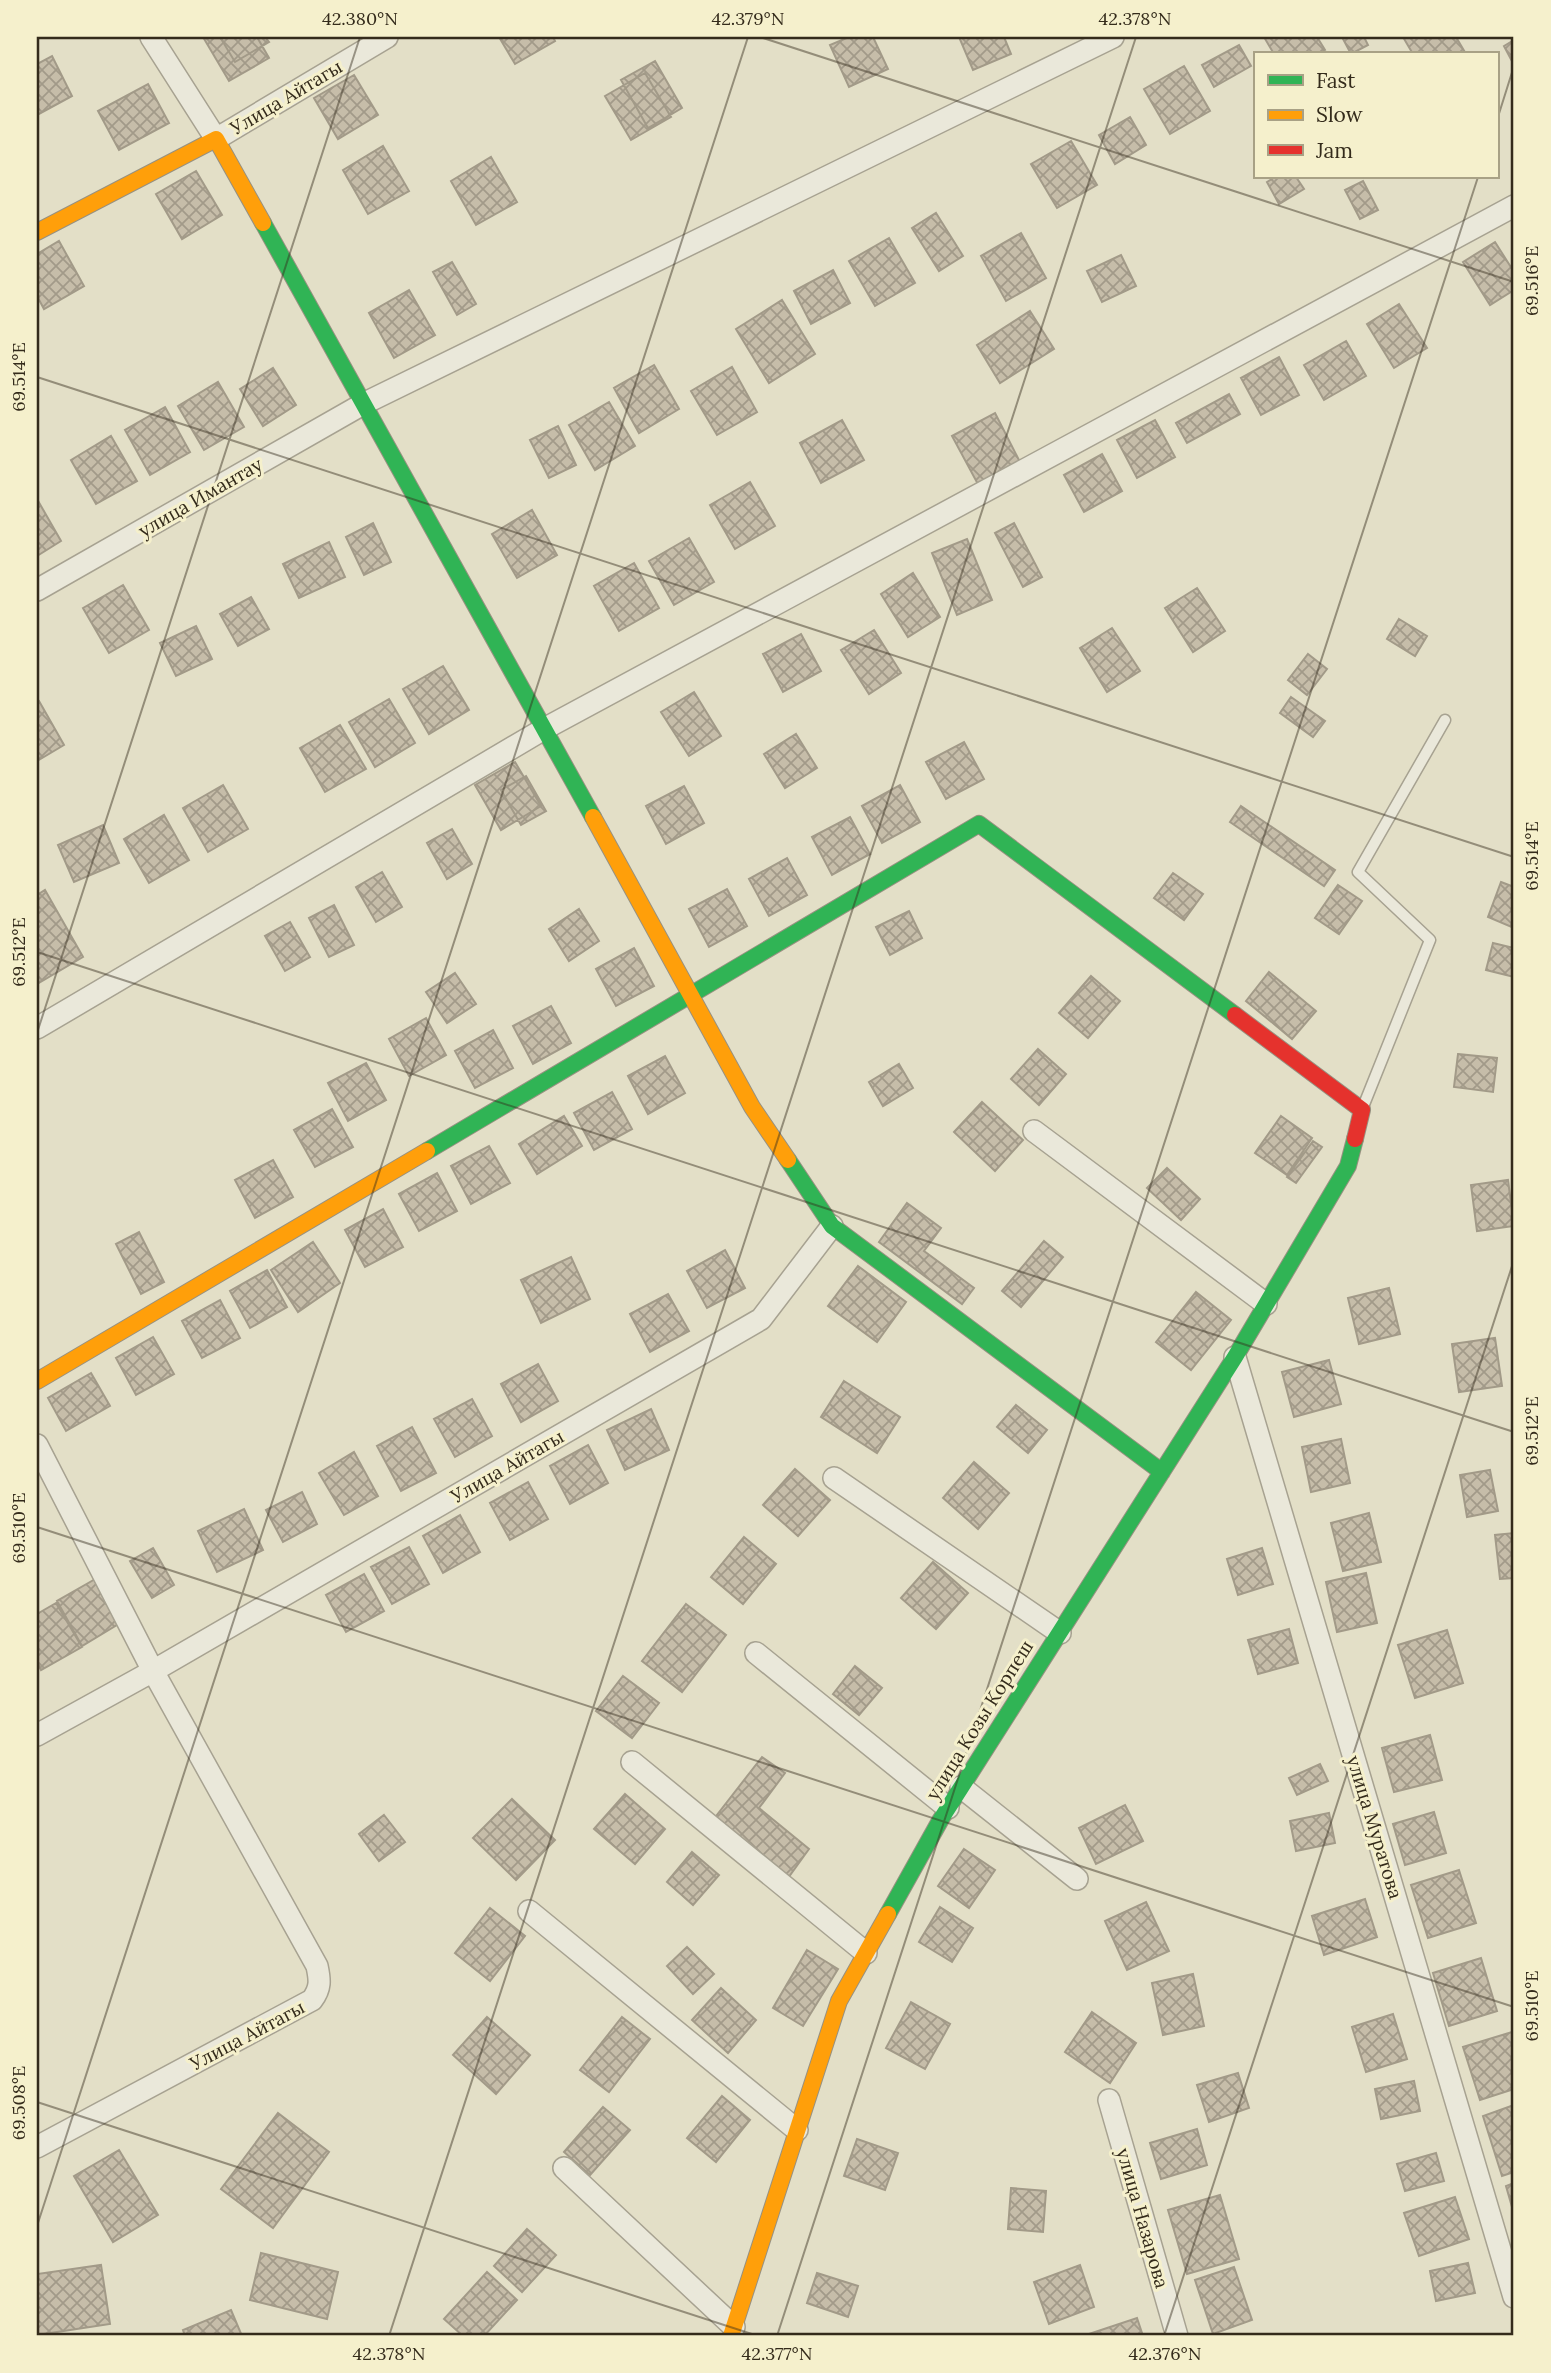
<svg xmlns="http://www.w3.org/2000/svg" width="1551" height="2373" viewBox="0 0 1551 2373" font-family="Lora,serif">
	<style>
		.building { fill: url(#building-cross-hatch); stroke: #a29a88; stroke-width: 2 }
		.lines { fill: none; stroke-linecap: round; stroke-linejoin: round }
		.lane-casing { stroke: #a7a291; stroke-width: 13 }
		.street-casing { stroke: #a7a291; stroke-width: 24 }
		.fast-casing { stroke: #979181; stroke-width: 18 }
		.slow-casing { stroke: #979181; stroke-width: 18 }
		.jam-casing { stroke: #979181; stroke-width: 18 }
		.lane { stroke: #eae8da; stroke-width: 10 }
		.street { stroke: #eae8da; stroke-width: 21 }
		.fast { stroke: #30b455; stroke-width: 16 }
		.slow { stroke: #ff9f0a; stroke-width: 16 }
		.jam { stroke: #e5322d; stroke-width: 16 }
		.ticks { fill: none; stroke: #342b1b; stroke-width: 2; stroke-opacity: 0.45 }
		.labels { text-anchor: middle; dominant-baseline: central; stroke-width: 6; stroke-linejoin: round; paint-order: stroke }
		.street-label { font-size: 19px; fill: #342b1b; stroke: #f5f0cc }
		.neatline { fill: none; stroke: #342b1b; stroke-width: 2.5 }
		.ticks-label { font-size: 18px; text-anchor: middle; fill: #342b1b }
	</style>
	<defs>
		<pattern id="building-cross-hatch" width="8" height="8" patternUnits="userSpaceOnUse" patternTransform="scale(1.75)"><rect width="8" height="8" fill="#c6bda9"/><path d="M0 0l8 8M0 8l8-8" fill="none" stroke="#a29a89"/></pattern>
	</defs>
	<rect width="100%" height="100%" fill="#e3dfc7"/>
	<path class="building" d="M203 37H257L269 58 229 81Z
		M220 37H265L269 42 235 62Z
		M499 37H553L555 41 515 64Z
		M849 37H873L888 69 849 87 830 45Z
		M959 37H1004L1011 54 973 70Z
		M1264 37H1317L1325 50 1318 54H1274Z
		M1342 37H1364L1368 45 1351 54Z
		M1403 37H1456L1466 54H1413Z
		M1514 40V65L1504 46Z
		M1239 45 1251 66 1214 87 1202 65Z
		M52 56 72 96 37 115V64Z
		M655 61 682 108 648 128 621 80Z
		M1184 66 1210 111 1170 134 1144 89Z
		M645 73 671 117 631 140 605 96Z
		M354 75 378 115 338 139 314 98Z
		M148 84 169 123 119 150 98 111Z
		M1130 117 1146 145 1115 164 1099 135Z
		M1071 141 1097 185 1057 208 1031 164Z
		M383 146 409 191 368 214 343 170Z
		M491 157 517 202 476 225 451 181Z
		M196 171 222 215 182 239 156 194Z
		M1275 177H1296L1304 189 1279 204 1267 182Z
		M1363 181 1378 210 1360 219 1345 190Z
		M936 213 963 256 939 271 912 228Z
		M1021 233 1046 278 1006 301 981 256Z
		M889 238 915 283 875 306 849 261Z
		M59 241 84 286 44 309 37 296V254Z
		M1495 242 1514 272V290L1490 305 1463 262Z
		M1121 255 1136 286 1102 302 1087 271Z
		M452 262 476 304 457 315 433 272Z
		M833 270 850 303 811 324 794 291Z
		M409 290 435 335 394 358 369 313Z
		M782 300 815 354 769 383 736 329Z
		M1399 304 1427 348 1394 368 1367 324Z
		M1030 311 1054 349 1000 383 977 345Z
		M1346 341 1366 376 1324 400 1304 365Z
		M1279 357 1299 395 1261 415 1241 378Z
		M654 365 679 409 639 433 614 388Z
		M732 367 757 412 717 435 691 391Z
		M273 368 296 405 263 426 240 389Z
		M218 382 244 427 204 450 178 406Z
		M1229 394 1240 414 1187 443 1176 423Z
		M609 402 635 446 595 470 569 425Z
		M165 407 190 452 150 475 125 430Z
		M995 413 1022 466 980 488 952 436Z
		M842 420 864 460 821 483 800 443Z
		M1155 420 1175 457 1137 478 1117 440Z
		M558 426 576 465 549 478 530 440Z
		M111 436 137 481 96 504 71 460Z
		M1102 454 1122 491 1084 512 1064 475Z
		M750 482 775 526 735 549 710 505Z
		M37 499 61 541 37 556Z
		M532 510 557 555 517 578 492 534Z
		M373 523 391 562 364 575 346 537Z
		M1014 523 1042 577 1023 587 995 533Z
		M689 538 714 582 674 605 649 561Z
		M967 539 992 600 957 615 932 553Z
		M329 542 345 577 299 598 283 564Z
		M634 563 659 608 619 631 594 586Z
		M913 573 940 617 908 637 881 594Z
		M123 585 149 630 109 653 83 608Z
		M1197 588 1225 631 1193 652 1165 608Z
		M251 597 269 629 238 646 220 614Z
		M1399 619 1427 636 1415 656 1387 639Z
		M196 626 212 659 176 676 160 643Z
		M1112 628 1140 671 1107 692 1080 648Z
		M874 630 901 673 869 694 841 650Z
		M801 634 821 671 783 692 763 654Z
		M1308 654 1327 669 1307 695 1288 680Z
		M443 666 469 710 429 734 403 689Z
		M694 692 721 736 689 756 661 712Z
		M1291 697 1325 721 1313 737 1280 713Z
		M389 699 415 743 375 767 349 722Z
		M39 701 64 745 37 761V702Z
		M340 725 366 769 325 792 300 748Z
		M796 734 817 768 785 788 764 754Z
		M964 742 984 779 946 799 926 762Z
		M515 762 541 806 501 830 475 785Z
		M526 776 546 811 521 825 501 790Z
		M223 785 248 829 208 852 183 808Z
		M900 785 920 822 882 843 862 806Z
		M684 786 704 823 666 844 646 806Z
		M1241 806 1335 870 1324 886 1230 822Z
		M164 815 189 860 149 883 124 839Z
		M850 817 870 854 832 875 812 837Z
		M103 825 119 863 74 882 58 845Z
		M452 829 472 864 447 879 427 843Z
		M787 858 807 895 769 916 749 879Z
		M382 872 402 907 376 922 356 887Z
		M1173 873 1203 894 1184 920 1154 898Z
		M1501 882 1514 887V928L1488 917Z
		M1338 885 1362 901 1339 934 1315 918Z
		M727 889 747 926 709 947 689 909Z
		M45 890 83 957 37 984V895Z
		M334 905 354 945 329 957 309 918Z
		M579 909 599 941 569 961 549 929Z
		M909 911 922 938 890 955 876 927Z
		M290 922 310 957 285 971 265 936Z
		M1493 943 1514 948V977L1486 970Z
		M634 948 654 986 616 1006 596 969Z
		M1269 972 1316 1011 1292 1039 1246 1001Z
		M455 973 476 1004 447 1023 426 992Z
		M1091 976 1120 1001 1088 1038 1059 1013Z
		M551 1006 571 1043 533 1064 513 1026Z
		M426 1018 446 1055 409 1076 389 1039Z
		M493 1030 513 1068 475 1088 455 1051Z
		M1038 1049 1066 1074 1039 1105 1011 1079Z
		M1458 1054 1497 1058 1493 1092 1454 1087Z
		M665 1056 685 1093 648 1114 628 1076Z
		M366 1063 386 1100 348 1121 328 1083Z
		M899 1064 913 1088 883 1106 869 1082Z
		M612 1092 632 1129 594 1150 574 1113Z
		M982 1102 1023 1140 995 1171 954 1132Z
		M332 1109 353 1147 315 1167 294 1130Z
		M564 1116 582 1146 537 1174 519 1144Z
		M1281 1116 1312 1138 1287 1175 1255 1153Z
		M1313 1141 1322 1147 1296 1183 1287 1177Z
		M489 1146 510 1183 471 1204 451 1166Z
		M273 1160 293 1197 255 1218 235 1180Z
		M1167 1168 1200 1199 1181 1220 1147 1188Z
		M437 1173 457 1211 419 1231 399 1194Z
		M1508 1180 1514 1226 1477 1231 1471 1185Z
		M907 1203 941 1228 924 1251 974 1288 962 1304 879 1242Z
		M383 1209 403 1247 365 1267 345 1230Z
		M139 1232 164 1282 141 1294 116 1244Z
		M1044 1241 1063 1257 1021 1307 1002 1291Z
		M313 1242 340 1283 298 1312 271 1270Z
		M725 1250 745 1288 707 1308 687 1271Z
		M571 1257 590 1299 541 1323 521 1280Z
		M858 1266 906 1302 877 1342 828 1306Z
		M267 1270 287 1307 250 1328 230 1291Z
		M1389 1288 1400 1334 1359 1344 1348 1298Z
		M1196 1292 1231 1320 1191 1370 1156 1342Z
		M668 1294 689 1331 650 1352 630 1314Z
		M220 1300 240 1338 202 1358 182 1321Z
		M153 1337 174 1374 136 1395 116 1358Z
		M1495 1338 1502 1386 1459 1392 1452 1344Z
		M1329 1360 1341 1404 1294 1417 1282 1372Z
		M538 1364 558 1401 521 1422 501 1384Z
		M91 1373 110 1406 66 1431 48 1398Z
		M844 1381 900 1417 877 1453 821 1417Z
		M472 1399 492 1436 455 1457 434 1419Z
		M1016 1405 1047 1430 1028 1453 997 1427Z
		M651 1409 669 1450 625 1470 607 1430Z
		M412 1427 436 1473 401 1491 377 1446Z
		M1341 1439 1350 1483 1311 1492 1302 1447Z
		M588 1445 608 1483 570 1504 550 1466Z
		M354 1452 378 1496 344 1515 319 1473Z
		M974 1462 1009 1493 978 1529 943 1498Z
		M795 1469 830 1500 798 1536 763 1505Z
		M1490 1470 1498 1511 1467 1517 1460 1475Z
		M528 1482 548 1519 510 1540 490 1503Z
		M302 1492 317 1524 283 1542 266 1510Z
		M244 1509 263 1550 217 1572 198 1531Z
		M1369 1513 1381 1562 1343 1571 1331 1523Z
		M460 1515 480 1552 443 1573 423 1536Z
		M1514 1533V1578L1500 1579 1495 1535Z
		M744 1537 776 1564 743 1604 711 1577Z
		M409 1547 429 1584 392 1604 371 1567Z
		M153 1548 174 1585 152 1598 130 1561Z
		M1262 1548 1273 1584 1238 1595 1227 1559Z
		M933 1562 968 1593 936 1629 901 1598Z
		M1366 1573 1377 1623 1337 1632 1326 1582Z
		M364 1574 384 1611 346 1632 326 1595Z
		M97 1578 122 1622 82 1646 57 1601Z
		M56 1603 82 1647 41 1670 37 1662V1614Z
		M686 1604 726 1635 682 1692 642 1661Z
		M1289 1629 1298 1663 1258 1674 1248 1640Z
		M1447 1630 1463 1683 1415 1698 1398 1645Z
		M855 1666 882 1688 859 1715 833 1694Z
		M623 1676 659 1703 632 1738 596 1711Z
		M1430 1735 1442 1780 1394 1792 1382 1748Z
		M762 1757 785 1773 759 1808 809 1849 788 1878 713 1820Z
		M1320 1764 1328 1781 1297 1795 1289 1778Z
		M625 1794 665 1829 635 1864 594 1829Z
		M512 1799 555 1840 516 1880 473 1838Z
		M1125 1805 1143 1841 1096 1864 1079 1828Z
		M1434 1812 1446 1853 1405 1865 1393 1824Z
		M1329 1813 1335 1843 1296 1851 1290 1821Z
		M384 1815 405 1842 379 1861 359 1834Z
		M964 1849 995 1870 969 1908 938 1886Z
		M692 1852 719 1875 693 1905 667 1882Z
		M1459 1870 1476 1923 1428 1938 1411 1885Z
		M1365 1899 1377 1937 1324 1955 1312 1916Z
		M1146 1902 1169 1951 1127 1970 1105 1921Z
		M940 1907 973 1928 952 1962 919 1942Z
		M490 1908 525 1936 490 1981 455 1953Z
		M687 1947 714 1974 693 1994 667 1966Z
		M807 1950 838 1969 803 2026 773 2008Z
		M1481 1958 1497 2011 1449 2026 1433 1973Z
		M1193 1974 1204 2026 1163 2035 1152 1983Z
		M721 1988 756 2020 728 2053 692 2020Z
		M911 2002 950 2024 925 2069 886 2048Z
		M1092 2012 1136 2043 1110 2083 1065 2052Z
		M1393 2014 1407 2059 1366 2072 1352 2027Z
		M487 2017 530 2055 496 2094 453 2055Z
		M622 2017 650 2039 609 2092 580 2070Z
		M1512 2032 1514 2040V2089L1480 2100 1463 2047Z
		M1238 2073 1249 2108 1209 2122 1197 2085Z
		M1414 2081 1420 2111 1381 2119 1375 2089Z
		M722 2096 750 2120 716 2162 687 2138Z
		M1514 2105V2172L1502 2176 1483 2116Z
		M603 2107 630 2130 590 2175 564 2152Z
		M278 2113 329 2152 273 2228 221 2189Z
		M1197 2129 1207 2165 1161 2179 1150 2143Z
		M857 2139 898 2153 885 2190 844 2176Z
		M119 2150 158 2215 113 2242 74 2176Z
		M1436 2153 1444 2181 1405 2191 1397 2164Z
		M1514 2183V2214L1506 2186Z
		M1011 2188 1046 2191 1043 2232 1008 2229Z
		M1220 2195 1239 2259 1187 2274 1168 2210Z
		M1455 2197 1469 2239 1419 2256 1404 2213Z
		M527 2229 556 2255 522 2292 494 2266Z
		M261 2253 338 2272 327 2319 250 2300Z
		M1468 2263 1475 2293 1436 2301 1430 2271Z
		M101 2265 110 2324 37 2335V2274Z
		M1080 2265 1094 2307 1049 2324 1034 2282Z
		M1234 2267 1252 2320 1213 2334 1195 2280Z
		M487 2272 517 2300 484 2336H463L444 2319Z
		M817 2273 858 2286 848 2317 807 2303Z
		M231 2310 242 2336H185L183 2330Z
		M1137 2318 1143 2336H1083Z"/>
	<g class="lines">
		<defs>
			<path id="lane" d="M1363 1107 1430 940 1358 872 1445 720"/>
			<path id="street" d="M151 37 216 139 387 37
				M37 590 363 404 1113 37
				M37 1028 544 729 1514 206
				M1034 1131 1266 1304
				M1235 1357 1514 2297
				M37 1445 153 1671 317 1966C320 1980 321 1988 312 2000L37 2147
				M834 1478 1060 1633
				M756 1653 948 1808
				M37 1735 153 1671 761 1319 832 1226
				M632 1762 866 1953
				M961 1787 1077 1879
				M529 1911 797 2130
				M1109 2100 1177 2336
				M564 2168 734 2327"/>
			<path id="fast" d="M263 223 593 817
				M427 1151 979 824 1235 1015
				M788 1160 832 1226 1162 1472
				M888 1914 941 1819 1235 1357 1348 1166 1355 1139"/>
			<path id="slow" d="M37 232 216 139 263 223
				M593 817 752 1107 788 1160
				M37 1381 427 1151
				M731 2336 839 2001 888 1914"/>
			<path id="jam" d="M1235 1015 1362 1110 1355 1139"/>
		</defs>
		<use href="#lane" class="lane-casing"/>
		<use href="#street" class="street-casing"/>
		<use href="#fast" class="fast-casing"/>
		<use href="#slow" class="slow-casing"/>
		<use href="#jam" class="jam-casing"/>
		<use href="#lane" class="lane"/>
		<use href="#street" class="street"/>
		<use href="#fast" class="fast"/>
		<use href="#slow" class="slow"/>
		<use href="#jam" class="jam"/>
	</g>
	<path class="ticks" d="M760 37 1514 282M1497 120 1514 66M37 377 1514 857M37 952 1514 1432M37 1033 360 37M37 1527 1514 2007M37 2102 758 2336M37 2226 748 37M389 2336 1136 37M777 2336 1478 177M1164 2336 1514 1260"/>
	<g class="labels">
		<g class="street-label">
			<text transform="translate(286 97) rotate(-31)">Улица Айтагы</text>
			<text transform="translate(200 497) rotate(-30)">улица Имантау</text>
			<text transform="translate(507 1466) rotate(-30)">Улица Айтагы</text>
			<text transform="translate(979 1720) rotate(-58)">улица Козы Корпеш</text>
			<text transform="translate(1375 1827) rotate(73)">улица Муратова</text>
			<text transform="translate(247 2035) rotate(-28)">Улица Айтагы</text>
			<text transform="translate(1143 2218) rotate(74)">улица Назарова</text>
		</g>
	</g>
	<rect width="1551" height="2373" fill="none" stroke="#f5f0cc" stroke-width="77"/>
	<rect x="1254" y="52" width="245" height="126" fill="#f5f0cc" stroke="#a8a185" stroke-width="2"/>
	<rect x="1268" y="75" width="35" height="10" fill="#30b455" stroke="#a8a185" stroke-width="2"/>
	<text x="1316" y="88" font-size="21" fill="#342b1b">Fast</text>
	<rect x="1268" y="110" width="35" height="10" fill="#ff9f0a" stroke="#a8a185" stroke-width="2"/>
	<text x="1316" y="122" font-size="21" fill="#342b1b">Slow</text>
	<rect x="1268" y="145" width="35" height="10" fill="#e5322d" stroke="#a8a185" stroke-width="2"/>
	<text x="1316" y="158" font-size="21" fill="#342b1b">Jam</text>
	<rect x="38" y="38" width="1474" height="2296" class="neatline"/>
	<g class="ticks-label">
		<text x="360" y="25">42.380°N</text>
		<text x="748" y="25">42.379°N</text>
		<text x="1135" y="25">42.378°N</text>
		<text transform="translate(1532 281) rotate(-90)" y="6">69.516°E</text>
		<text transform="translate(19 377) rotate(-90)" y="6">69.514°E</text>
		<text transform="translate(1532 856) rotate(-90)" y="6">69.514°E</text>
		<text transform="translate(19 952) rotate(-90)" y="6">69.512°E</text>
		<text transform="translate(1532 1431) rotate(-90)" y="6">69.512°E</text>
		<text transform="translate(19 1528) rotate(-90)" y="6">69.510°E</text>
		<text transform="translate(1532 2006) rotate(-90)" y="6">69.510°E</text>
		<text transform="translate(19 2103) rotate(-90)" y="6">69.508°E</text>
		<text x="389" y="2360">42.378°N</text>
		<text x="777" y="2360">42.377°N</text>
		<text x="1165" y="2360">42.376°N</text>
	</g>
</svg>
